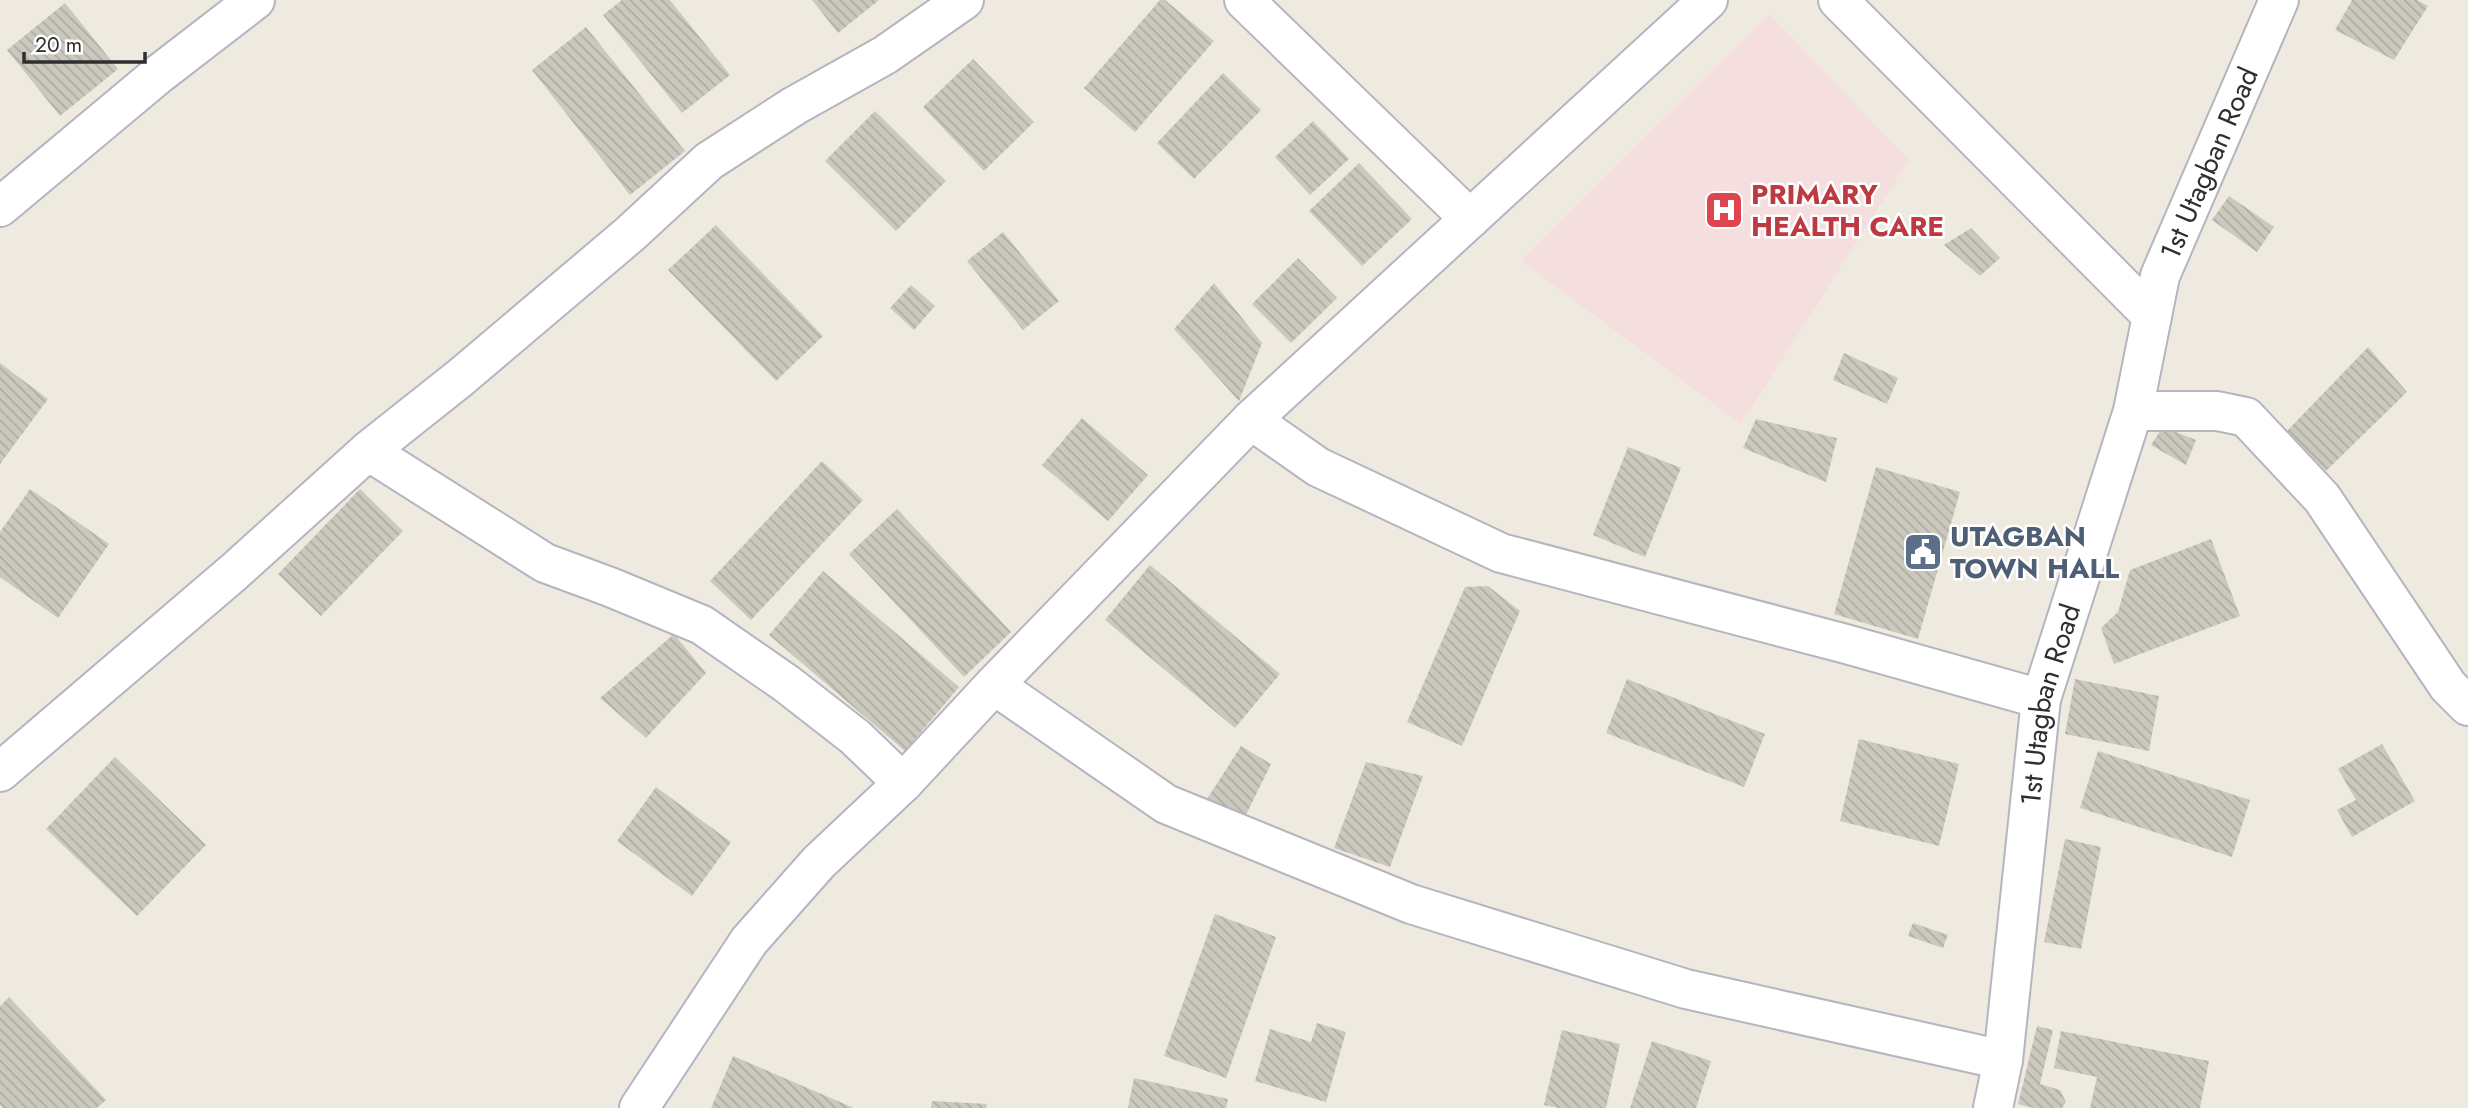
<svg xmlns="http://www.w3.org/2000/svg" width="2468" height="1108" viewBox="0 0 2468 1108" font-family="Jost,sans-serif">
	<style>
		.medical { fill: #f5dfde }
		.building { fill: url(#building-back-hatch) }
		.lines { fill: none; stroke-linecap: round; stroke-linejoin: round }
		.minor-casing { stroke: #b4b5c1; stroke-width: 42 }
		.minor { stroke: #fff; stroke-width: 38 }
		.labels { text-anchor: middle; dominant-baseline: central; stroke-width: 5; stroke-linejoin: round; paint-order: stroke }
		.street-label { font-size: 28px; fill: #2e2e2e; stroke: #fff }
		.health-label { font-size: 28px; font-weight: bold; fill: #be3a42; stroke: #fff; text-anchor: start }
		.service-label { font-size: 28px; font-weight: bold; fill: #4e5e75; stroke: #fff; text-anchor: start }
	</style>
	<defs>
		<pattern id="building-back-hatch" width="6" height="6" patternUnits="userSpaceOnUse" patternTransform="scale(1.75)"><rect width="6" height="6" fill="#cbc8be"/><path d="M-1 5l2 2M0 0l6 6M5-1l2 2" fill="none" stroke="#afaca4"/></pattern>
	</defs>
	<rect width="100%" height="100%" fill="#efeae0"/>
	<path class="medical" d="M1769 14 1909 160 1741 424 1521 261Z"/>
	<path class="building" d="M622 0H670L730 75 682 113 603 15Z
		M812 0H879L838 33Z
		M1160 0H1165L1214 41 1135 132 1084 88Z
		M2352 0H2417L2428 6 2394 60 2335 30Z
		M65 3 118 69 60 116 7 50Z
		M586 27 685 151 630 195 532 70Z
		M973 59 1034 122 984 171 923 107Z
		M1223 73 1261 110 1194 179 1157 143Z
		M875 111 946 181 896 231 825 161Z
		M1313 121 1349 159 1310 195 1275 157Z
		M1359 163 1412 219 1362 266 1309 211Z
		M2229 196 2274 227 2257 252 2212 220Z
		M716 225 823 336 776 381 668 270Z
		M1971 228 2000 258 1980 276 1944 245Z
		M1003 232 1059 301 1023 330 967 261Z
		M1298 258 1337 298 1291 343 1252 304Z
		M1214 283 1262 343 1239 401 1174 329Z
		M911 285 935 306 914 330 890 308Z
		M2368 347 2407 392 2326 471 2287 431Z
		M1844 353 1898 378 1887 404 1833 380Z
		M0 363 48 399 0 464Z
		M1082 418 1148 475 1108 521 1042 465Z
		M1756 419 1837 438 1826 482 1743 448Z
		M2163 427 2196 440 2186 465 2151 445Z
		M1628 447 1681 468 1645 557 1593 535Z
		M822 461 863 500 751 620 710 581Z
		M1876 467 1960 492 1918 639 1834 614Z
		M30 489 109 544 58 618 0 577V532Z
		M360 489 403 531 321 616 278 574Z
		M897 509 1011 632 964 677 849 554Z
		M2211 539 2240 616 2114 664 2101 628 2118 612 2130 570Z
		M1150 565 1280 674 1235 728 1105 620Z
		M823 571 959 687 905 751 769 635Z
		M1488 586 1520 611 1462 746 1407 722 1465 587Z
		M674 634 706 673 646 738 600 698Z
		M1627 679 1765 734 1744 787 1606 733Z
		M2075 679 2159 696 2149 751 2065 734Z
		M1859 739 1959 764 1939 846 1840 821Z
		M2382 744 2415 801 2352 837 2337 810 2356 800 2338 769Z
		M1241 746 1271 764 1242 823 1207 799Z
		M2098 751 2250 800 2232 857 2080 808Z
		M115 757 206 845 137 916 46 829Z
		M1366 762 1423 776 1390 867 1334 848Z
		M656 787 731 842 692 896 617 841Z
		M2065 839 2101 847 2081 949 2044 942Z
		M1215 914 1276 937 1226 1078 1164 1056Z
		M1913 923 1948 935 1943 948 1908 936Z
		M9 997 106 1100 97 1108H3L0 1105V1006Z
		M1317 1023 1346 1032 1326 1102 1255 1081 1270 1029 1311 1042Z
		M2037 1026 2053 1030 2040 1084 2060 1090 2066 1102 2062 1108H2033L2018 1104Z
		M1562 1030 1620 1044 1606 1108H1558L1544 1105Z
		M2061 1031 2209 1061 2200 1108H2090L2097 1077 2054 1068Z
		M1652 1041 1711 1061 1696 1108H1630Z
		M733 1056 854 1108H711Z
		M1134 1078 1228 1099 1226 1108H1128Z
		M932 1101 987 1104 986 1108H931Z"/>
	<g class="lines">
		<defs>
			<g id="minor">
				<path d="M1244 0 1470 219"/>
				<path d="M1838 0 2152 316"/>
				<path d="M0 207 159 74 255 0"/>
				<path d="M2133 411H2217L2246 417 2322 498 2448 686 2468 706"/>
				<path d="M1251 420 1318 467 1501 553 1846 644 2041 699"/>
				<path d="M368 451 545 563 610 587 702 625 787 684 855 737 903 783"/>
				<path d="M994 685 1166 804 1411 904 1686 989 2003 1060"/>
				<path d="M0 772 234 572 368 451 460 378 630 234 709 161 794 106 885 55 964 0"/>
				<path d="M639 1108 749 941 819 862 903 783 994 685 1251 420 1708 0"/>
				<path id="s1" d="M1993 1108 2003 1060 2041 699 2133 411 2160 276 2279 0"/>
			</g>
		</defs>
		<use href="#minor" class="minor-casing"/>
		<use href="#minor" class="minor"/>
	</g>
	<defs>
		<symbol id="hospital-square" viewBox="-11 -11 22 22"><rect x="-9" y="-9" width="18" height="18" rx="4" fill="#e0444e" stroke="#fff"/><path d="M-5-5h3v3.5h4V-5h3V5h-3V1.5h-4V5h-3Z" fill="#fff"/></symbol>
		<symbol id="civic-square" viewBox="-11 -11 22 22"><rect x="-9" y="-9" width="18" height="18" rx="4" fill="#5c6f8a" stroke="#fff"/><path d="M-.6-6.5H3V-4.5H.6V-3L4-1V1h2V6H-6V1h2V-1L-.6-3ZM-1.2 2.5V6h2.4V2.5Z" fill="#fff"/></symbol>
	</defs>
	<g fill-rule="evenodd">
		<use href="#hospital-square" x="1702" y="188" width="44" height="44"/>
		<use href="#civic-square" x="1901" y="530" width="44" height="44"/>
	</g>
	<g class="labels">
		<g class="street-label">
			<text stroke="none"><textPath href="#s1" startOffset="975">1st Utagban Road</textPath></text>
			<text stroke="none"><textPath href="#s1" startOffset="408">1st Utagban Road</textPath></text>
		</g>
		<g class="health-label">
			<text x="1751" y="194">PRIMARY<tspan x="1751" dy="32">HEALTH CARE</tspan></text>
		</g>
		<g class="service-label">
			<text x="1950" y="536">UTAGBAN<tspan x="1950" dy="32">TOWN HALL</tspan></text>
		</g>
	</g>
	<path d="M24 52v10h121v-10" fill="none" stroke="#2e2e2e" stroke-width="3.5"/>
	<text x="35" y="52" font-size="21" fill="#2e2e2e" stroke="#ffffff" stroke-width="5" paint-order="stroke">20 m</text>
</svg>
